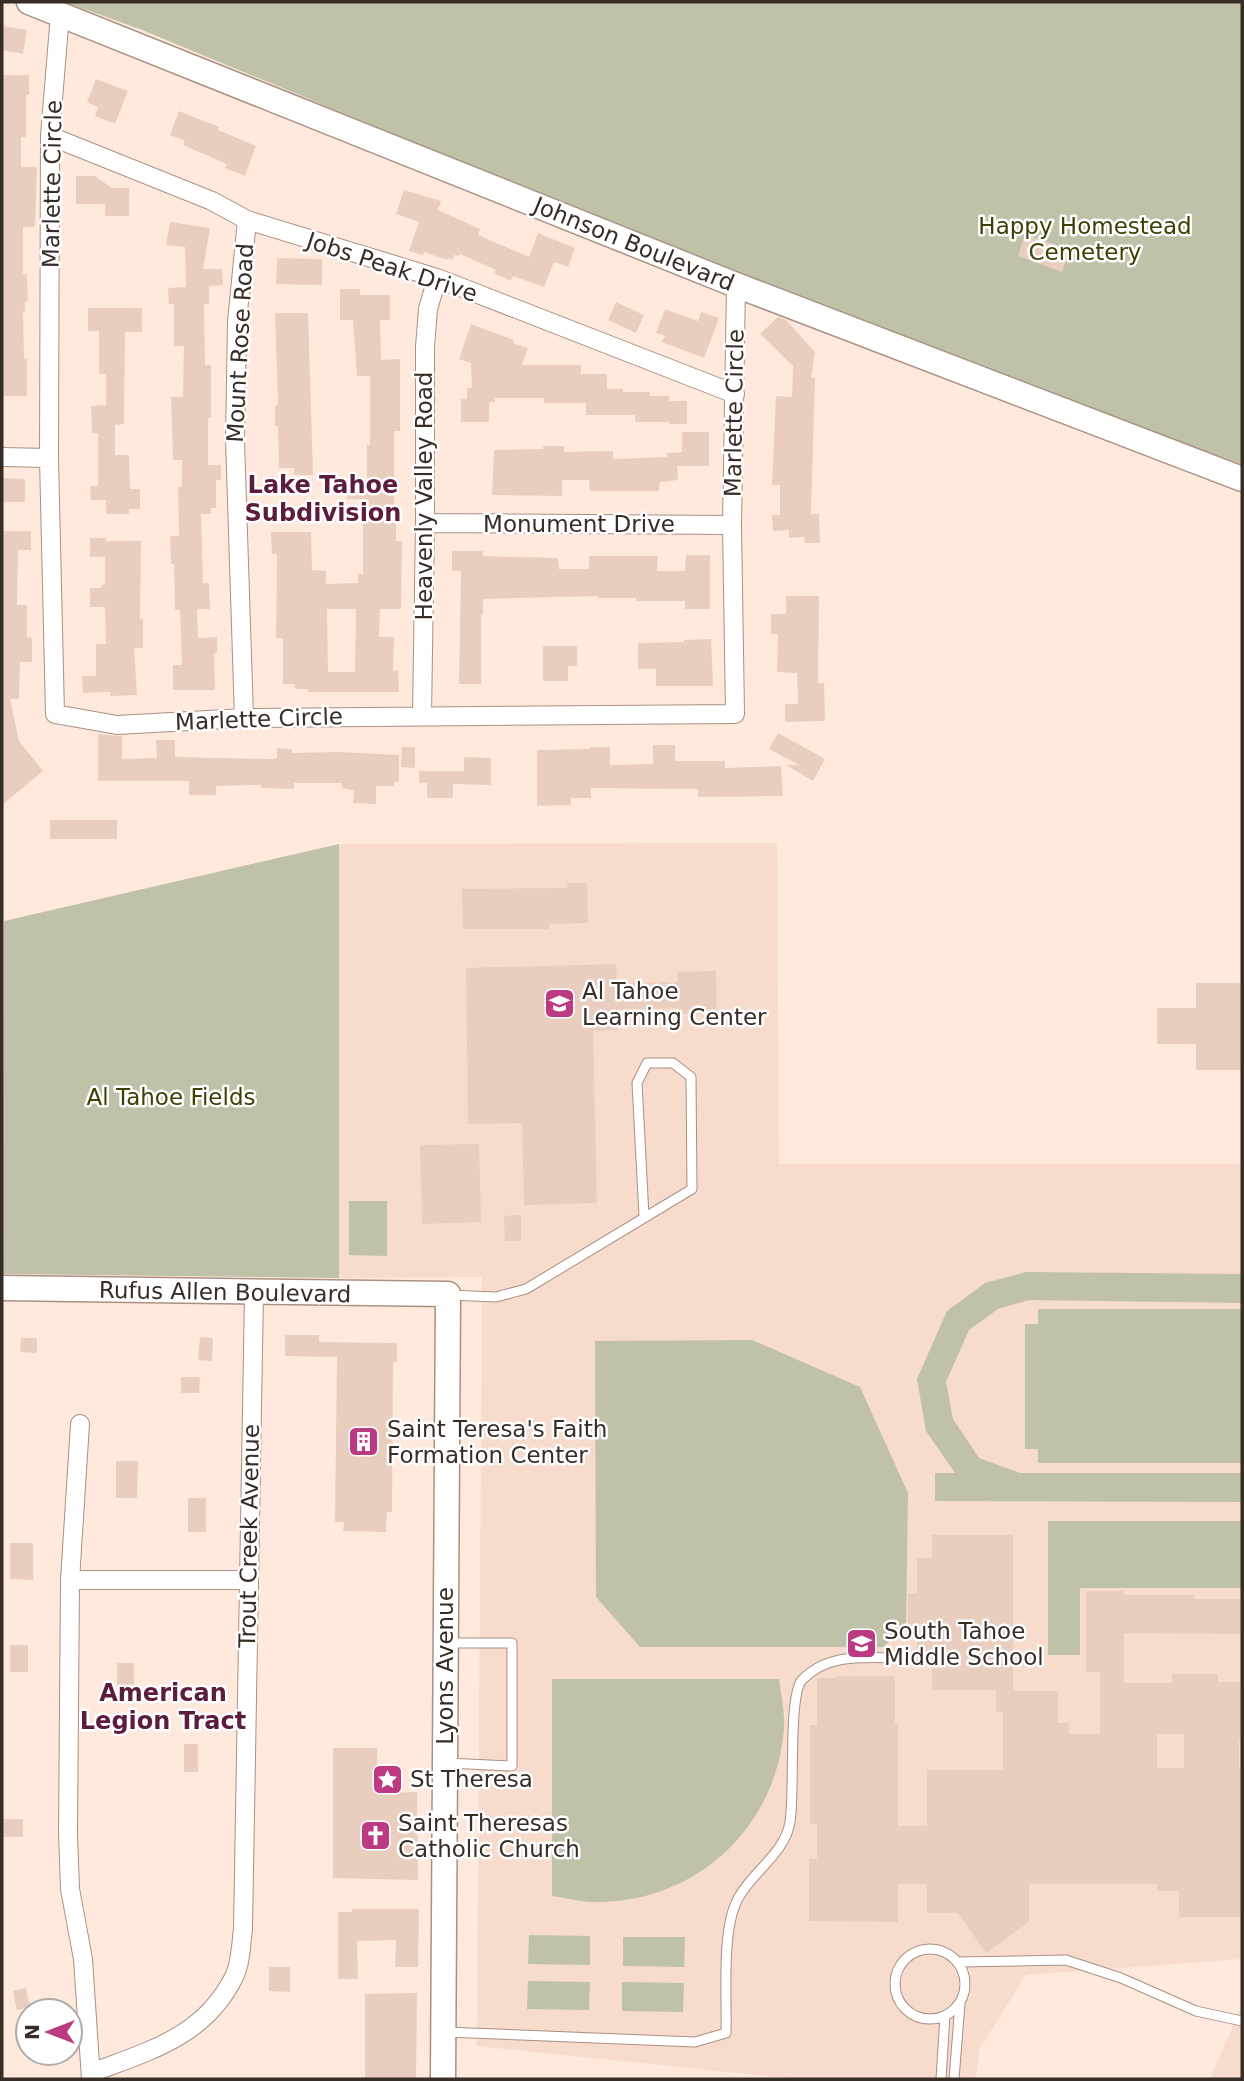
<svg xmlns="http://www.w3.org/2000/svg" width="1244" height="2081" viewBox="0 0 1244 2081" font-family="'DejaVu Sans',sans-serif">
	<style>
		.built { fill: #f7dbcc }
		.green { fill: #bfc2a8 }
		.building { fill: #e9cebf; fill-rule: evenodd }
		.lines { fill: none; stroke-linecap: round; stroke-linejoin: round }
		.lane-casing { stroke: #aa9082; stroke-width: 11 }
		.street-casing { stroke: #aa9082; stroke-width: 20 }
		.secondary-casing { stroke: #aa9082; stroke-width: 27 }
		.lane { stroke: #fff; stroke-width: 9 }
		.street { stroke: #fff; stroke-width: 18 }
		.secondary { stroke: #fff; stroke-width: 24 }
		.labels { text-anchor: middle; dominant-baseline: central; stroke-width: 5; stroke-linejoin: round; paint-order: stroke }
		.street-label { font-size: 23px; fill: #372d27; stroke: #fff }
		.park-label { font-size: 23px; fill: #3d3f03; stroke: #fff }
		.poi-label { font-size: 23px; fill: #372d27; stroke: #fff; text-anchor: start }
		.neighbourhood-label { font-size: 24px; font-weight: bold; fill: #5b1c3e; stroke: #fff }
	</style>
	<rect width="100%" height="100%" fill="#ffe9dc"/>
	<path class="built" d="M777 843 779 1164H1242V1959L1026 1975 980 2048 975 2079H796L477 2046 482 1277 339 1278V844Z
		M1242 2005V2079H1210Z"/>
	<path class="green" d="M65 2H1242V464L814 308 142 30Z
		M339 844V1278L3 1274 4 921Z
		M349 1201H387V1256L349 1255Z
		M1026 1272 1242 1274V1303L1029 1300 998 1309 969 1330 946 1382 953 1419 979 1458 1020 1473H1242V1502L935 1501V1473H955L926 1431 917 1379 947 1311 985 1283Z
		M1038 1309H1242V1463H1038V1449H1025V1324H1038Z
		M752 1340 860 1387 908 1493 906 1627 883 1647H640L596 1597 595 1341Z
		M1048 1521H1242V1588H1080V1655H1048Z
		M552 1679H779C781 1695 785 1712 784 1728 777 1826 698 1901 600 1902 584 1903 567 1898 552 1896Z
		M529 1935 590 1936V1965L528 1964Z
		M623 1937H685L684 1967 623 1966Z
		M528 1981 590 1982 589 2010 527 2009Z
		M622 1982 684 1983 683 2012 622 2011Z"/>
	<path class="building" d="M2 26 27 30 23 54 2 50Z
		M2 75H29V95H26V137H21V167H37L35 227H23V274H27L28 301H25V311H23L24 359H27V396H2Z
		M96 79 128 91 115 124 95 116 98 107 87 102Z
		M179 111 219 127 218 130 256 146 245 176 225 168 227 164 183 145 185 141 170 135Z
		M76 176H95L112 188H129V216H105V204H76Z
		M404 190 441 201 438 210 480 229 478 235 529 257 538 233 575 248 568 267 554 262 544 287 513 276 511 281 494 273 496 270 460 254 459 256 454 255 452 260 448 258 447 260 424 252 423 255 409 251 419 222 396 214Z
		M170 222 210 228 203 269H222L223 285 209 286V304H204L205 365H211V418H208V465H221V480H216V508H211V514H201L203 583H209L210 609H197L198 638 217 637V653H214L215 690H173V665H182L180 610H175L174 564H171L170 536H179L178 487H182V460H173L171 397H183L184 346H174V304H169L168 288 186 287 185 247 166 245Z
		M1025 234 1070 250 1062 272 1018 256Z
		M277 258 322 259V285L276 284Z
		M340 289H360V295H390V320H380L381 360 400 359V431H394V520H396V541H402L401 609H380L379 637H394L393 671 398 670 399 692H308V689H295V684H283V638H276L277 554H272L271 532H311L312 570 326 571V584L358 583V574H363V499H347V480H367V445H370V376H357L353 320H340ZM327 609H356L355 672H328Z
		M616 302 644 315 636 333 608 320Z
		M88 308H142V332H125L124 424 115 425V455H129L130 489H140V509H129V514H106V500H91L90 486H98V433H92L91 406 106 405V374H99V331H88Z
		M665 309 698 321 701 312 719 318 704 358 662 342 665 336 656 333Z
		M275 313H308L313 475H294V468H279L278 426H275V405H278Z
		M778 317 786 320 815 352 811 378H815L811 514H819L820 543H805L804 537 789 538V530L773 531 772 515H780V485H772L776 396 792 397 793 366 760 334Z
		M471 324 514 340 513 343 528 348 522 365H581V374H607V389H623V392H650V396H669V401H687V424H669V422H635V415H586V403H544V398H495V402H489V422H461V399H467V388H472L471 363 459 359Z
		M682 432H709V466H677L678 480 660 482 659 491H590L589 480H562V496L492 495 494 450 543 449V446H564V452L613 451V459L667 457V453L682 452Z
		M2 478 25 479V502H2Z
		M2 531H31V550H18L17 605H27V637L32 638V662H20L19 699H10L19 741 43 771 2 805Z
		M90 538H106V541H141L140 619H143V648H134L137 695 110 696V692L83 693 82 676H96V644H106L105 607H90V588H101V585H105V557H90Z
		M452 551H483V556L558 558 559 569H589V556H658L657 571H685L686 555H710V609H685V601H636V598H598V596L483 599V615H481V684H459L461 571H452Z
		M786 596H819L818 683H824L825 721 785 722V704H798L797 673 777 672 778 634H771V614H786Z
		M711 639 713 686H656V669H638V643L684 642V640Z
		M543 646H577V666H568V681H543Z
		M778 733 825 759 813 781 786 765H799L769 749Z
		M98 734 122 736V759L157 758 156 740H175V757L273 759 277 758V748L292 749V753L340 752 399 755V782H394V786H376V804L353 803 354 791 342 788V783H294V789L261 788V785L216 786V795H189V781H98Z
		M653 745H675V761H725V768L781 766 783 796 698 797V789L591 788V798H571V805L537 806V750L590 749V747H610V765L653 764Z
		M402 747H415V768L401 767Z
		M464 757 491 758V785L453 784V798H427V783H419V771H464Z
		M50 820H117V839H50Z
		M567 883H587L588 923 549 924V929H463L462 889 568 888Z
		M616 964 617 983 677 982V972L716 971 717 1013 678 1014V1008L617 1010 618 1030 593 1031 597 1203 524 1205 522 1123 468 1124 466 968Z
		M1196 983H1242V1070H1196V1044H1157V1008H1196Z
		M479 1144 481 1222 422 1224 420 1145Z
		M521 1215V1241H505L504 1216Z
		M285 1335H319V1342L397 1343V1362H393L392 1512H387L386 1532 343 1531 344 1522H335L337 1357 285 1356Z
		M200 1337 213 1338 212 1361 198 1360Z
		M21 1338H37V1353L20 1352Z
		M181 1377H200L199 1393H181Z
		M116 1461H138L137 1498H116Z
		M188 1498H206V1532H188Z
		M932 1535H1013V1691H1058V1723H1069V1734H1100V1672H1086V1591H1124V1595H1194V1599H1242V1634L1124 1633V1683H1172V1674H1218V1682H1242V1741H1239V1768H1242V1917H1179V1891H1157V1884H1029V1922L986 1953 958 1913H927V1884H898V1922L809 1921V1859H817V1824H810V1725H817V1678H835V1676H895V1724H898V1826H927V1770H1003V1712H996V1690H932V1662H917V1630H908V1593H917V1558H932ZM1157 1734H1184V1768H1157Z
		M10 1543H33V1580L10 1579Z
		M10 1645H28V1672H10Z
		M117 1663H134V1695H117Z
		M184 1744H198V1772H184Z
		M333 1748H377L378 1793 417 1792 418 1880 333 1878Z
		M2 1819H23V1837H2Z
		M352 1909H419L418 1967H395L396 1940 357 1941 358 1979H338V1912H352Z
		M269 1967H290V1992L269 1991Z
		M26 1988 30 2007 17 2010 13 1991Z
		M417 1993 416 2079H365V1994Z"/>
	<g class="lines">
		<defs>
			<path id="lane" d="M449 1295 496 1297 526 1289 692 1189 691 1077 673 1063H647L637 1083 644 1216
				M447 1763 512 1766V1643H449
				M895 1984a35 35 0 1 1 70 0a35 35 0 1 1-70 0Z
				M958 1962 1066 1960 1121 1978 1196 2011 1242 2021
				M445 2032 695 2042 726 2033C727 1997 722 1937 735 1905 747 1875 785 1855 790 1822 795 1795 788 1695 802 1680 829 1652 866 1658 902 1658
				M941 2079 945 2016
				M954 2079 960 2004"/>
			<path id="street" d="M60 14 50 136 49 458 55 714 117 725 244 718 735 714 732 525 736 285
				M50 136 212 201 247 220 437 278 735 394
				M2 457 49 458
				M425 523 732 525
				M422 715 425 523V347L428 309 437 278
				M244 718 235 440 237 322 247 220
				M80 1424 70 1580 68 1834 70 1889 83 1959 91 2079
				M70 1580H248
				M91 2073C149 2051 204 2037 234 1977 241 1963 241 1943 243 1929L254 1293"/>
			<path id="secondary" d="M29 2 736 285 1242 479
				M2 1288 448 1294 443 2079"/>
		</defs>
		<use href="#lane" class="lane-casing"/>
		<use href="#street" class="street-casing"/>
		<use href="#secondary" class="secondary-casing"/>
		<use href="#lane" class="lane"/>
		<use href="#street" class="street"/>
		<use href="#secondary" class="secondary"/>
	</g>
	<defs>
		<symbol id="school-square" viewBox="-11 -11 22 22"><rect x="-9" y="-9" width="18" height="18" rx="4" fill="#bc3a82" stroke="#fff"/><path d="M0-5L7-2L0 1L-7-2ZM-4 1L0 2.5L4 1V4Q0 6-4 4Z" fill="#fff"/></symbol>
		<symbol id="building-square" viewBox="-11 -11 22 22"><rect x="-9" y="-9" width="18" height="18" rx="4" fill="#bc3a82" stroke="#fff"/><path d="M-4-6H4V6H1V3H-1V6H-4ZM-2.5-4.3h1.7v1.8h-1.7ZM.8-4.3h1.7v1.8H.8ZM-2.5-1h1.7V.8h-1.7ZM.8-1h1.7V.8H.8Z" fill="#fff"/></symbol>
		<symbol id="sight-square" viewBox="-11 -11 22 22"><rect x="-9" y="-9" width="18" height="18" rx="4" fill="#bc3a82" stroke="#fff"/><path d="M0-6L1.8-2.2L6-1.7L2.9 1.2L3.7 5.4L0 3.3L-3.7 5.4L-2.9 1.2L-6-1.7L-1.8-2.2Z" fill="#fff"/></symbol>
		<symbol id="church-square" viewBox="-11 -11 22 22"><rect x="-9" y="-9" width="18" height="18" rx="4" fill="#bc3a82" stroke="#fff"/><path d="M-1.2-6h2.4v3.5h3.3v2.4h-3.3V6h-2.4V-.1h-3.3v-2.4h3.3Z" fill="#fff"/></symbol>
	</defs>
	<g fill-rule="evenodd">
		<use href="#school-square" x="542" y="986" width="35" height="35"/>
		<use href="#building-square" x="346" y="1424" width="35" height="35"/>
		<use href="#school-square" x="844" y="1626" width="35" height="35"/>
		<use href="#sight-square" x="370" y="1762" width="35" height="35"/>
		<use href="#church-square" x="358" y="1818" width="35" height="35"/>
	</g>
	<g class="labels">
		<g class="street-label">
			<text transform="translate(52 184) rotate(-89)">Marlette Circle</text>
			<text transform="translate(634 244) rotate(22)">Johnson Boulevard</text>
			<text transform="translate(392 267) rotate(18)">Jobs Peak Drive</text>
			<text transform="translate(240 343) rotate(-87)">Mount Rose Road</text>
			<text transform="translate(734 413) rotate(-89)">Marlette Circle</text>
			<text transform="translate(424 496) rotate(-90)">Heavenly Valley Road</text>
			<text x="579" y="524">Monument Drive</text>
			<text transform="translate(259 719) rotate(-2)">Marlette Circle</text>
			<text transform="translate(225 1292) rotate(1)">Rufus Allen Boulevard</text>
			<text transform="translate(249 1536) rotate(-89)">Trout Creek Avenue</text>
			<text transform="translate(445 1666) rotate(-90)">Lyons Avenue</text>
		</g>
		<g class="park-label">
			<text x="1085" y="226">Happy Homestead<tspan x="1085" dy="26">Cemetery</tspan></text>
			<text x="171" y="1097">Al Tahoe Fields</text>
		</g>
		<g class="poi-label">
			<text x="582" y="991">Al Tahoe<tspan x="582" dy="26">Learning Center</tspan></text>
			<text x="387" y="1429">Saint Teresa's Faith<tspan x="387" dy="26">Formation Center</tspan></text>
			<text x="884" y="1631">South Tahoe<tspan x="884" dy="26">Middle School</tspan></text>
			<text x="410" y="1779">St Theresa</text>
			<text x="398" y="1823">Saint Theresas<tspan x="398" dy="26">Catholic Church</tspan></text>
		</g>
		<g class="neighbourhood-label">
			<text x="323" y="485">Lake Tahoe<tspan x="323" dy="28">Subdivision</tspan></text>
			<text x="163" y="1693">American<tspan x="163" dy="28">Legion Tract</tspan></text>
		</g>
	</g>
	<rect width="1244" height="2081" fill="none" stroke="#372d27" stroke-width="7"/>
	<g transform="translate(49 2032) rotate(270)"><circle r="33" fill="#ffffff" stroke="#afaba9" stroke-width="2"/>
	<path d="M0-5L12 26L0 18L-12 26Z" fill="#bc3a82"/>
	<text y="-10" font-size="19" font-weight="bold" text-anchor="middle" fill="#372d27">N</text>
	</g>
</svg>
